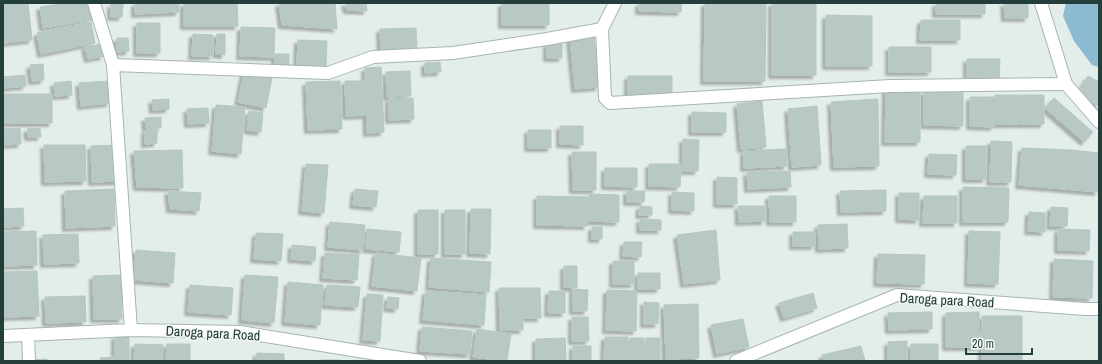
<svg xmlns="http://www.w3.org/2000/svg" width="1102" height="364" viewBox="0 0 1102 364" font-family="'Archivo Narrow',sans-serif">
	<style>
		.water { fill: #8cbbd1 }
		.building { fill: #b8c8c4; stroke: #b6c6c2; filter: url(#shadow) }
		.lines { fill: none; stroke-linecap: round; stroke-linejoin: round }
		.minor-casing { stroke: #a6b5b2; stroke-width: 14 }
		.tertiary-casing { stroke: #a6b5b2; stroke-width: 14 }
		.minor { stroke: #fff; stroke-width: 12 }
		.tertiary { stroke: #fff; stroke-width: 12 }
		.labels { text-anchor: middle; dominant-baseline: central; stroke-width: 3; stroke-linejoin: round; paint-order: stroke }
		.street-label { font-size: 14px; fill: #233e3b; stroke: #f4f9f7 }
	</style>
	<defs>
		<filter id="shadow"><feDropShadow dx="-3.5" dy="3.5" stdDeviation="1" flood-color="#0004"/></filter>
	</defs>
	<rect width="100%" height="100%" fill="#e3edea"/>
	<path class="water" d="M1066 3H1099V67L1092 65 1074 41 1063 16Z"/>
	<path class="building" d="M28 3 32 40 3 43V5Z
		M67 3H89L92 20 43 28 40 7Z
		M135 3H179V12L135 14Z
		M184 3H237L238 26H184Z
		M279 3H335L337 29 282 25Z
		M345 3H366L367 11 347 10Z
		M502 3H549V25H502Z
		M639 3H682L681 12 639 11Z
		M705 3H766L765 81H704Z
		M772 3H816V75H772Z
		M936 3H985V14H936Z
		M1004 3H1028V18H1005Z
		M111 4H123L122 17H111Z
		M826 15 872 16V66H826Z
		M921 20H960V40H920Z
		M91 22 95 43 41 54 37 33Z
		M137 23H160V53H137Z
		M241 27 275 28 274 57 240 56Z
		M416 28 417 51 381 52 380 29Z
		M193 34 213 35V56H192Z
		M217 34H225V55L216 54Z
		M594 35 599 87 575 89 570 38Z
		M117 38H128L129 51 117 52Z
		M298 40 327 41 326 66 297 65Z
		M547 43H562V58H547Z
		M101 44 104 56 88 59 85 47Z
		M889 47H931V72H889Z
		M275 54H289V65L275 64Z
		M967 59H1000L999 81 967 80Z
		M440 62 441 72 425 73V63Z
		M43 64 44 80 32 81 30 65Z
		M381 67 384 132 367 133 365 68Z
		M410 71 411 96 387 97 386 72Z
		M244 72 272 78 266 108 238 102Z
		M25 75 26 86 3 88V77Z
		M628 76H672V97L628 96Z
		M1088 76 1099 82V106L1078 94Z
		M71 81 72 95 55 96 54 83Z
		M108 81 110 103 81 106 79 83Z
		M340 81 342 129 308 130 306 82Z
		M345 81H364L366 115 346 116Z
		M886 89 920 90V142H885Z
		M924 91H963V126L924 125Z
		M3 94H52V123H3Z
		M995 95H1019V124H995Z
		M1020 95H1044V124H1020Z
		M970 97H994V127L970 126Z
		M413 98 414 119 389 120V99Z
		M1054 98 1093 132 1084 142 1045 108Z
		M169 99V109L153 110 152 100Z
		M878 99 879 166 834 167 831 102Z
		M762 101 766 147 741 149 737 104Z
		M216 105 245 107 241 154 212 151Z
		M817 106 821 165 792 167 788 109Z
		M208 108 209 123 188 124 187 109Z
		M249 111 263 113 261 132 247 130Z
		M692 112 726 113V132H692Z
		M161 117V128H146L145 118Z
		M560 126H583V145L560 144Z
		M20 128 21 144 3 145V129Z
		M40 128 41 137H28L27 129Z
		M145 130H157V143L145 144Z
		M528 130H551V148H528Z
		M683 139 699 140 698 171H683Z
		M991 141 1012 142 1011 182H990Z
		M44 145H85L86 181 45 182Z
		M117 145 119 181 92 182 91 146Z
		M966 146H986V179H966Z
		M1022 148 1071 150 1099 153V179L1098 192 1019 185Z
		M786 149 787 166 744 168V151Z
		M182 150 183 188 137 187 134 151Z
		M572 152H596V190H573Z
		M929 154 957 155 956 175 928 174Z
		M306 164 328 165 324 213 302 211Z
		M649 164H681L680 187 649 186Z
		M605 168H637V187L605 186Z
		M790 171 791 187 748 189 747 172Z
		M717 177 737 178V204H717Z
		M963 187 1009 188 1008 222H963Z
		M114 189 115 226 66 228 65 191Z
		M355 189 378 191 376 207 353 205Z
		M886 190V211L841 212 840 191Z
		M168 191 201 193 199 211 170 209Z
		M627 191H645L644 202H627Z
		M672 192 694 193V211L672 210Z
		M899 193H919V220L899 219Z
		M589 194 619 195V222L589 221Z
		M537 196 587 197V226L537 225Z
		M769 196H796V222H770Z
		M924 196H957V223H923Z
		M640 206 652 207V215H639Z
		M738 206H765V221L739 222Z
		M1051 207 1068 208 1067 226H1050Z
		M23 208 24 226 3 227V209Z
		M471 209H491L490 254 470 253Z
		M418 210H438V254H418Z
		M445 210H465V254H445Z
		M1029 212 1045 213V232L1028 231Z
		M640 219 661 220V230H640Z
		M330 222 365 225 363 250 328 247Z
		M847 224 848 248 819 249 818 225Z
		M592 227H602V239H592Z
		M367 229 401 232 399 252 366 249Z
		M1058 229 1090 230 1089 251 1058 250Z
		M716 230 720 280 684 284 677 235Z
		M36 231 37 265 3 266V232Z
		M969 231 1000 232 998 284 968 283Z
		M793 232H815V246H793Z
		M256 233 283 234 281 261 254 259Z
		M78 234 79 263 44 264 43 235Z
		M624 242H642L641 257 623 256Z
		M292 245 316 247 315 261 291 259Z
		M136 250 175 253 173 283 134 280Z
		M325 253 359 255 357 280 323 278Z
		M376 253 421 258 417 291 372 286Z
		M878 254 925 255 924 284 877 283Z
		M431 258 491 262 489 292 429 287Z
		M1054 259 1093 261 1092 298 1053 297Z
		M613 261H634V284H613Z
		M564 266H577V288L564 287Z
		M37 271 39 316 3 317V272Z
		M638 273H660V289H638Z
		M121 275 122 319H94L93 276Z
		M245 275 278 277 274 323 242 320Z
		M288 282 323 285 320 325 285 322Z
		M190 285 233 288 231 315 188 312Z
		M327 285 360 287 358 307 325 305Z
		M499 288H540L541 318H523V330H500Z
		M573 289 588 290 587 311H573Z
		M607 290 637 291 636 331 606 330Z
		M426 291 486 295 484 325 423 320Z
		M549 291H565V313H548Z
		M813 293 817 308 784 318 779 303Z
		M367 294 383 295 380 341 363 340Z
		M85 296 86 322 46 323 45 297Z
		M388 297 399 298 398 309 387 308Z
		M644 302 659 303 658 324H644Z
		M698 304 699 358 666 359 664 305Z
		M932 312V329L889 330 888 313Z
		M979 312 980 347H946V313Z
		M982 316H1022V361H982Z
		M572 317H588L589 341H572Z
		M743 319 749 347 717 354 711 325Z
		M422 327 472 331 470 354 420 351Z
		M477 329 511 334 507 361 473 357Z
		M115 336H129V361H100V358L115 357Z
		M605 337H628V361H604Z
		M565 338 566 361H536V339Z
		M630 338H644V360H629Z
		M646 338H660V360H646Z
		M907 341V361H888V342Z
		M135 344 163 345 162 361H134Z
		M167 344H190V361H166Z
		M911 344H938V361H911Z
		M573 346H591V361H573Z
		M861 346 865 361H824L822 355Z
		M257 353 284 354V361H256Z
		M47 359V361H11Z
		M320 360H341V361H320Z"/>
	<g class="lines">
		<defs>
			<path id="minor" d="M94 3 113 65 131 330
				M602 29 605 98 610 103 890 86 1066 84
				M113 65 328 73 373 57 453 53 547 39 602 29 615 3
				M28 335 29 361
				M3 336 131 330 240 332 420 361
				M736 361 897 295 1085 309H1099"/>
			<path id="tertiary" d="M1041 3 1066 84 1099 122"/>
		</defs>
		<use href="#minor" class="minor-casing"/>
		<use href="#tertiary" class="tertiary-casing"/>
		<use href="#minor" class="minor"/>
		<use href="#tertiary" class="tertiary"/>
	</g>
	<g class="labels">
		<g class="street-label">
			<text transform="translate(947 300) rotate(3)">Daroga para Road</text>
			<text transform="translate(213 333) rotate(3)">Daroga para Road</text>
		</g>
	</g>
	<rect width="1102" height="364" fill="none" stroke="#233e3b" stroke-width="8"/>
	<path d="M966 348v6h66v-6" fill="none" stroke="#233e3b" stroke-width="2"/>
	<text x="972" y="348" font-size="12" fill="#233e3b" stroke="#f4f9f7" stroke-width="3" paint-order="stroke">20 m</text>
</svg>
